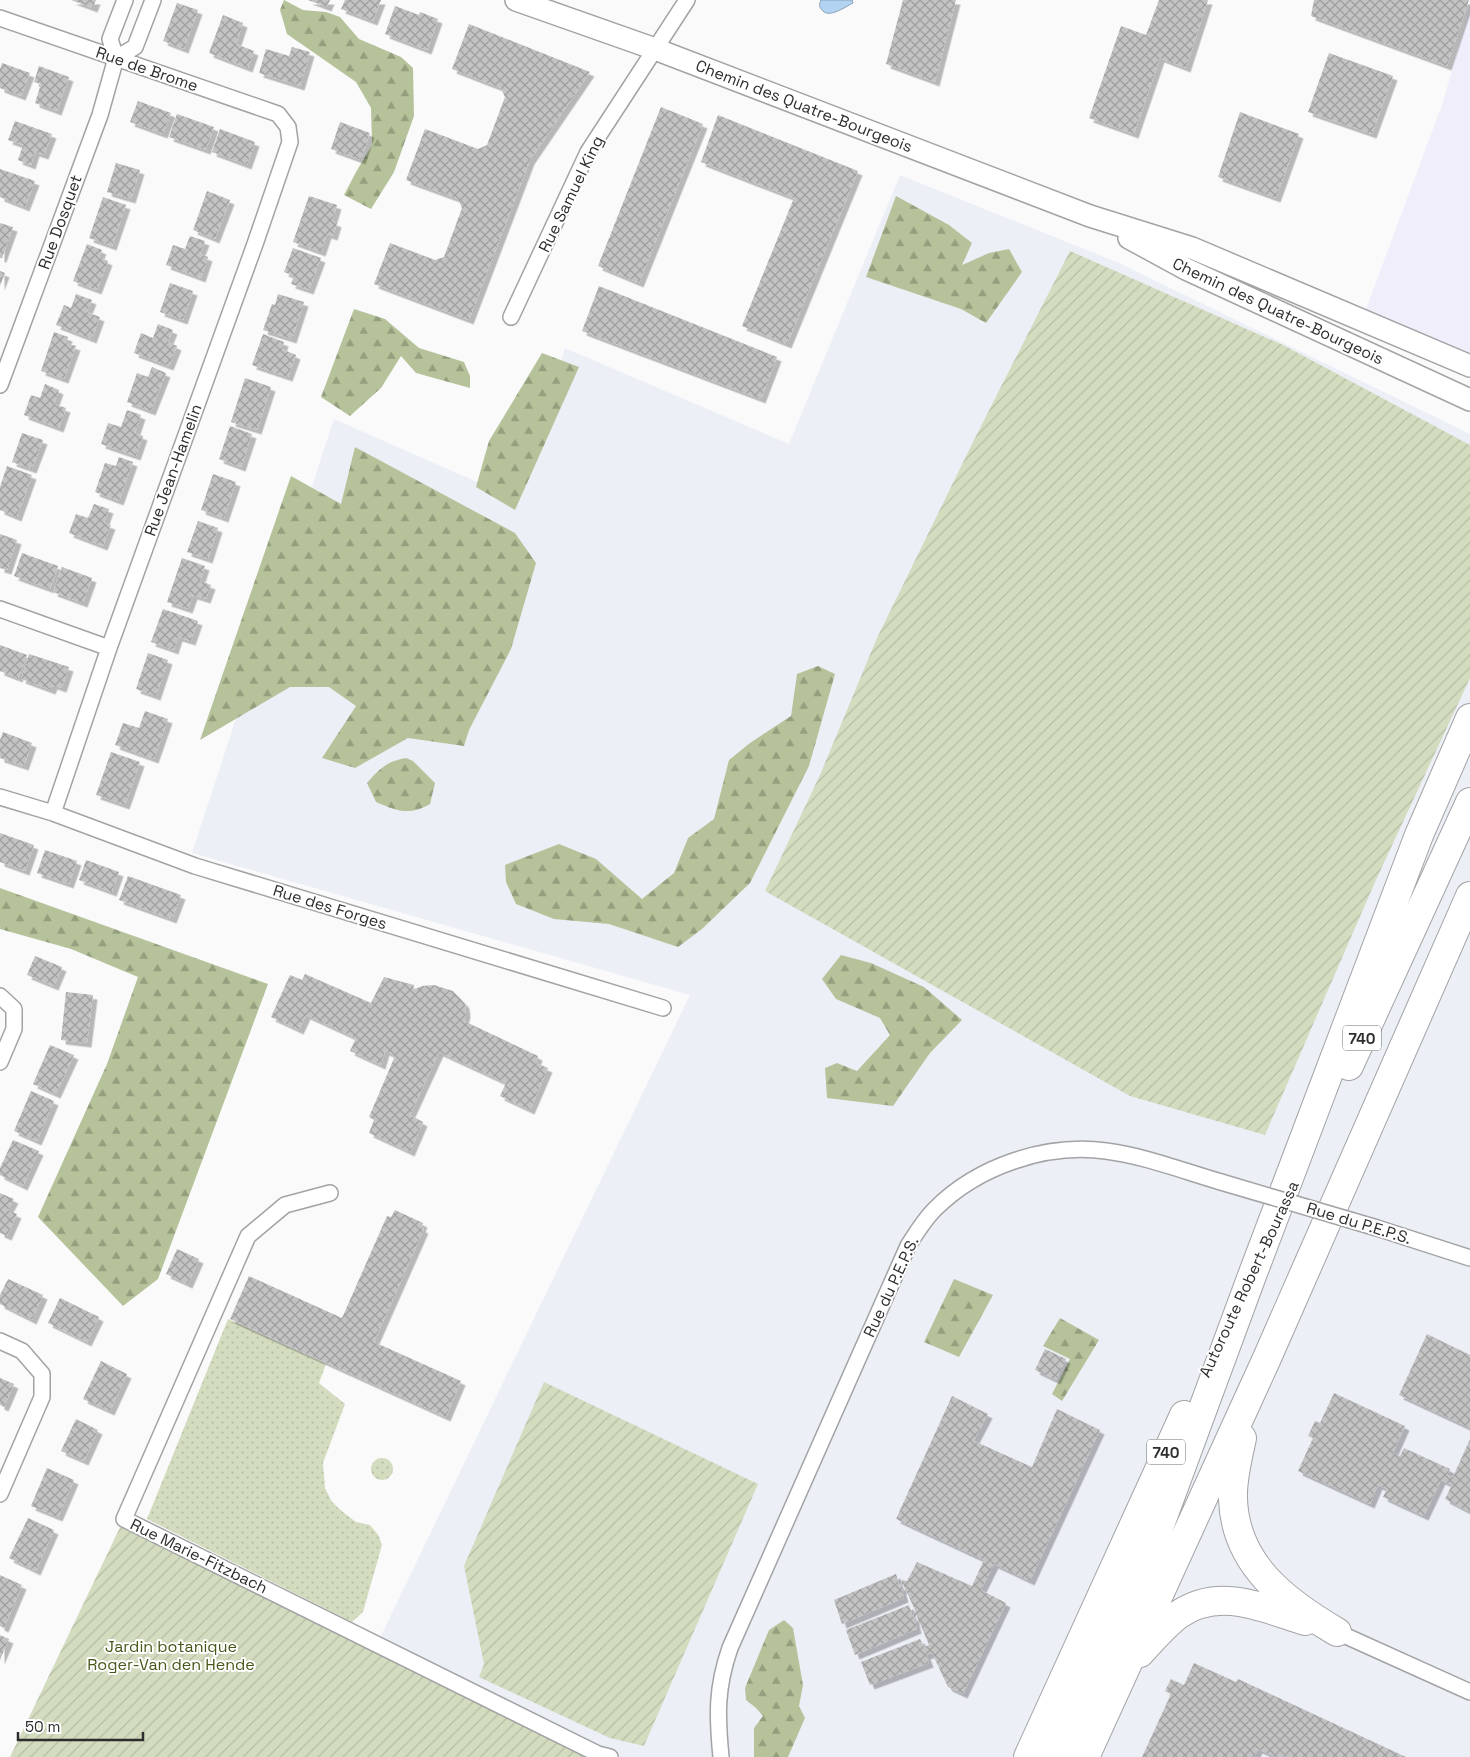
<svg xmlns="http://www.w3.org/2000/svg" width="1470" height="1757" viewBox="0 0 1470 1757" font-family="'Space Grotesk',sans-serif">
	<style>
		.commercial { fill: #f1eefc }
		.built { fill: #edeff7 }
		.grass { fill: url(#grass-dots) }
		.forest { fill: url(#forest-firs) }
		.garden { fill: url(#garden-furrows) }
		.water { fill: #b2d3f2; stroke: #8aa1b7 }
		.building { fill: url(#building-cross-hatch); filter: url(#shadow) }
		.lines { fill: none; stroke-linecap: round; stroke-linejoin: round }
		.street-casing { stroke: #a2a3a4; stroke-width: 18 }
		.secondary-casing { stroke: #a2a3a4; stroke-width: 24 }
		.highway-casing { stroke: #a2a3a4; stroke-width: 30 }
		.street { stroke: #fff; stroke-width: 15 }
		.secondary { stroke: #fff; stroke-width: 21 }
		.highway { stroke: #fff; stroke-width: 28 }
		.street-bridge-casing { stroke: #a2a3a4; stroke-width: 18; stroke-linecap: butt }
		.street-bridge { stroke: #fff; stroke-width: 15 }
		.labels { text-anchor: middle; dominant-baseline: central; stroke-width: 4; stroke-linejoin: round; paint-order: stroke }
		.shield { fill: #fff; stroke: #6c6c6c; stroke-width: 1 }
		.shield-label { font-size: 15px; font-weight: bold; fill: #2d2d2d }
		.street-label { font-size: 16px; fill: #2d2d2d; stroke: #fff }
		.park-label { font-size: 16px; fill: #475619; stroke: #fff }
	</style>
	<defs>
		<pattern id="grass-dots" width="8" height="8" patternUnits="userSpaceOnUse" patternTransform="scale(1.25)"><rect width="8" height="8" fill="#d3dcbf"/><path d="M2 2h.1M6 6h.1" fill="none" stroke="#b5bda4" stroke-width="1.8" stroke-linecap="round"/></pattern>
		<pattern id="forest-firs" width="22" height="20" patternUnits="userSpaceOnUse" patternTransform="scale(1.25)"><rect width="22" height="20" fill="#b6c39a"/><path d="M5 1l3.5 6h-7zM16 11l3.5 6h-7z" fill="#949f7e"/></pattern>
		<pattern id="garden-furrows" width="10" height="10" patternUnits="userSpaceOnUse" patternTransform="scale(1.25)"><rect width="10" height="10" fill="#d3dcbf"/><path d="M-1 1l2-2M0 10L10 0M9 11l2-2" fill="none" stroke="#b5bda4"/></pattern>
		<pattern id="building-cross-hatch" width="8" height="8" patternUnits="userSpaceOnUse" patternTransform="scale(1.25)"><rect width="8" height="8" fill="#c4c3c4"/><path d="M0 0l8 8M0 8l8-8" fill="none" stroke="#a09fa0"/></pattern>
		<filter id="shadow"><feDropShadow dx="4.5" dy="4.5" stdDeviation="0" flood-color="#0004"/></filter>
	</defs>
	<rect width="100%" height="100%" fill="#fafafb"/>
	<path class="commercial" d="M1470 6V357L1365 312 1443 102Z"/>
	<path class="built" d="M900 175 1119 263 1470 434V1757H598L377 1644 690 995 192 853 334 419 518 500 565 348 789 444Z"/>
	<path class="grass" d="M228 1319 326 1364 319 1383 345 1404 323 1463 325 1488 332 1502 344 1513 356 1522 370 1525 379 1536 382 1545 363 1612 352 1622 147 1519Z
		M371 1469a11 11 0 1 1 22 0a11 11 0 1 1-22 0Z"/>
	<path class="forest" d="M284 0 303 10 326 12 340 17 359 39 401 57 413 68 414 116 394 172 371 209 344 195 356 172 372 145 371 108 356 82 287 34 280 10Z
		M896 196 949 225 972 243 962 265 989 253 1009 249 1022 272 986 323 961 309 866 277Z
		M354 309 385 319 419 348 464 362 470 376V388L416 373 401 356 381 388 350 416 321 397Z
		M542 353 579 367 515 510 476 487 489 441Z
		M355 447 515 533 536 563 511 649 469 730 464 746 408 738 355 768 322 758 356 706 329 687H290L200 740 291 476 341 504Z
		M818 666 835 674 809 766 750 883 702 929 678 947 609 924 554 919 516 904 506 882 505 865 559 844 596 859 642 899 674 873 688 838 714 819 729 760 750 743 791 716 797 674Z
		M406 758 413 761 435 783 430 804C409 816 397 811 376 802L367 783C379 769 387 761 406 758Z
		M0 888 268 984 158 1279 123 1306 38 1217 107 1064 138 977 71 949 0 929Z
		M841 955 871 963 924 987 962 1020 930 1053 893 1106 827 1098 825 1068 837 1063 857 1071 890 1035 880 1018 836 999 822 979Z
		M954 1279 993 1295 959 1357 924 1342Z
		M1060 1318 1099 1340 1062 1401 1052 1394 1070 1359 1043 1346Z
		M784 1620 793 1628 803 1685 799 1706 805 1718 788 1757H754V1728L763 1716 756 1708 746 1700 745 1688 769 1630Z"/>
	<path class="garden" d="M1070 251 1283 345 1470 445V678L1375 882 1265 1135 1130 1096 765 891 820 775 877 638 975 438Z
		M544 1382 758 1484 644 1746 610 1738 479 1677 484 1664 464 1566Z
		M124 1519 598 1757H10Z"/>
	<path class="water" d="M821 0H852L853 3C845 7 830 18 823 11 819 8 819 4 821 0Z"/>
	<path class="building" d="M71 0H96L93 8Z
		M308 0H330L327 7Z
		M345 0H381L373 21 341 9Z
		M903 0H956L935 82 886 64Z
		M1159 0H1208L1186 68 1160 58 1134 134 1089 118 1121 26 1146 35Z
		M1314 0H1469L1447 66 1311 16Z
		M177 3 198 10 184 49 163 41Z
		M395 6 419 15 420 12 438 19 427 50 385 34Z
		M223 15 243 23 236 44 254 51 248 68 209 53Z
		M469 24 590 72 530 160 469 320 374 284 390 243 435 260 444 257 462 208 458 199 406 180 425 129 478 149 487 145 505 97 501 88 452 69Z
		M292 47 310 52 300 86 259 73 266 49 289 56Z
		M1329 53 1393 76 1372 134 1308 112Z
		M2 63 30 73 21 96 0 88V69Z
		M39 66 69 77 57 111 35 103 41 84 34 82Z
		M138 101 171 113 163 134 130 122Z
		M661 107 703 124 639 283 598 266Z
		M1240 112 1299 134 1276 198 1218 177Z
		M177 114 214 127 206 150 169 137Z
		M718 115 858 171 787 344 742 326 794 198 701 162Z
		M15 121 52 134 44 155 35 152 31 165 18 160 23 145 8 140Z
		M340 122 370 133 361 160 331 149Z
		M220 129 255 142 247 165 212 152Z
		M116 163 140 170 131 199 107 192Z
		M0 169 35 181 25 207 0 197Z
		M207 191 230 200 215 239 193 230Z
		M309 196 337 205 332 221 337 223 333 236 327 234 321 252 293 242Z
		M103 197 126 205 112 246 89 238Z
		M0 223 13 227 2 258H0Z
		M190 236 205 241 200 254 208 257 201 278 166 265 173 245 185 249Z
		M87 244 102 250 99 257 108 261 97 290 73 281Z
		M293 248 321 258 309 290 291 284 294 276 284 272Z
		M0 271 5 273 0 286Z
		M170 283 193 291 183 320 160 312Z
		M599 286 777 357 761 399 582 331Z
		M76 294 92 300 87 312 100 317 92 339 56 325 64 305 71 308Z
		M278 294 304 302 292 339 263 330 272 304 275 305Z
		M158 324 173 330 168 342 177 346 169 366 134 353 141 333 153 338Z
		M54 332 68 337 66 343 76 346 64 379 41 371Z
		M263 334 284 342 282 349 296 355 288 377 252 365Z
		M152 367 166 373 151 411 127 402 137 373 148 377Z
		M245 378 271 387 257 430 231 422Z
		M45 384 59 390 54 404 66 408 59 428 24 415 31 395 40 398Z
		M127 410 141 415 135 433 143 436 136 456 101 444 108 423 121 427Z
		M230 426 252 434 241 467 219 459Z
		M22 433 43 440 32 469 12 462Z
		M119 457 133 462 119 501 95 492 105 463 116 466Z
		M7 466 32 475 17 517 0 510V487Z
		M213 474 236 482 224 518 201 510Z
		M94 504 109 509 104 523 111 525 103 546 69 533 76 514 88 518Z
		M198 521 218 528 208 559 187 552Z
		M0 534 17 540 7 570 0 568Z
		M22 553 58 566 50 589 14 576Z
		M182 558 205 566 200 581 211 585 206 599 193 595 188 609 167 602Z
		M62 567 92 578 83 603 53 592Z
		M163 609 198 621 191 641 178 637 174 650 151 642Z
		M0 645 27 655 18 678 0 671Z
		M148 653 168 660 156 696 136 689Z
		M29 654 69 667 62 688 53 685 51 690 21 679Z
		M145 711 168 719 154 759 115 745 123 723 139 728Z
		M3 732 32 743 24 766 0 758V740Z
		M111 752 140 762 125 805 96 795Z
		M0 833 34 845 25 871 0 862Z
		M45 850 77 861 69 884 37 873Z
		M86 860 119 872 112 892 79 880Z
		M128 876 181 895 172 919 119 900Z
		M35 956 62 967 54 986 27 975Z
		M305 974 371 1003 384 977 414 985 413 990 422 986 434 985 453 991 465 1004 466 1013 464 1021 538 1056 536 1063 548 1068 530 1110 500 1096 506 1083 439 1052 410 1115 423 1122 410 1152 369 1133 374 1120 369 1117 395 1056 385 1051 381 1065 350 1051 356 1038 306 1015 299 1030 271 1017 290 975 302 980Z
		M66 992 93 995 87 1043 61 1040Z
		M50 1045 74 1055 56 1094 33 1084Z
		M31 1091 54 1101 37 1141 14 1131Z
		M13 1140 39 1151 23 1186 0 1175V1168Z
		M0 1193 14 1199 8 1210 17 1214 7 1236 0 1233Z
		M395 1210 423 1223 421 1228 424 1229 374 1342 461 1381 446 1417 230 1319 249 1276 342 1318 387 1216 391 1217Z
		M177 1249 199 1259 188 1284 166 1274Z
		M8 1279 43 1295 32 1320 0 1304V1295Z
		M60 1298 99 1317 87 1342 48 1323Z
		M1427 1334 1470 1355V1428L1399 1395Z
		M1045 1349 1066 1359 1056 1380 1035 1370Z
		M101 1361 127 1374 110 1411 83 1399Z
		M0 1378 14 1384 4 1407 0 1405Z
		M1334 1393 1405 1426 1393 1453 1400 1456 1404 1448 1450 1469 1447 1475 1453 1477 1470 1439V1512L1445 1499 1452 1485 1441 1480 1424 1516 1383 1497 1387 1489 1378 1485 1370 1504 1298 1471 1313 1438 1308 1436 1315 1421 1320 1423Z
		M952 1396 988 1414 974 1441 1032 1467 1057 1409 1100 1430 1030 1581 994 1564 981 1590 1006 1603 963 1694 948 1687 932 1653 926 1655 929 1663 870 1685 861 1662 920 1639 924 1647 929 1645 916 1614 915 1621 917 1629 855 1655 846 1630 909 1605 913 1618 915 1610 903 1584 902 1591 904 1598 842 1624 834 1600 896 1574 900 1587 902 1580 907 1581 917 1562 972 1586 984 1560 896 1519Z
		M76 1419 98 1430 84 1461 61 1451Z
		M47 1468 74 1480 58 1517 31 1506Z
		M28 1518 54 1530 36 1571 9 1558Z
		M0 1575 22 1585 4 1628 0 1626Z
		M0 1635 9 1639 0 1660Z
		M1194 1663 1236 1682 1238 1679 1406 1757H1288L1283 1755 1282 1757H1276L1258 1749 1254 1757H1142L1171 1694 1165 1691 1171 1679 1184 1685Z"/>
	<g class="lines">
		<defs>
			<path id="street" d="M0 18 278 114 288 127 290 142 255 244 109 648 53 813
				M116 58 135 47 153 0
				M511 317 588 152 687 0
				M0 385 100 115 116 58 110 39 125 0
				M0 609 109 648
				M0 797 53 813 195 866 663 1008
				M0 996 14 1009V1029L0 1062
				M330 1193 285 1205 248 1236 124 1519 598 1754 610 1757
				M1377 1228 1470 1258
				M0 1341 22 1351 42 1374V1397L0 1494
				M1337 1632 1470 1692
				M721 1757C717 1716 716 1688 730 1648L908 1246C916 1233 924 1220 935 1209 978 1166 1046 1143 1106 1151 1145 1156 1183 1171 1221 1182"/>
			<path id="secondary" d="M516 0 655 49 1090 216 1192 248 1470 366
				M1129 238 1186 269 1470 400"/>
			<path id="highway" d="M1349 1066 1470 802
				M1242 1438C1238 1458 1232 1479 1233 1499 1235 1565 1286 1602 1337 1632
				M1140 1653C1152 1640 1164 1626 1178 1615 1219 1586 1263 1608 1305 1621
				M1028 1757 1184 1415
				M1056 1757 1150 1552 1253 1273 1419 835 1470 718
				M1085 1757 1267 1358 1470 896"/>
		</defs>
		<use href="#street" class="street-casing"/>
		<use href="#secondary" class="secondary-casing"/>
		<use href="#highway" class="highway-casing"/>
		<use href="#street" class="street"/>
		<use href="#secondary" class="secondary"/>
		<use href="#highway" class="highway"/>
		<defs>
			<path id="street-bridge" d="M1221 1182 1377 1228"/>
		</defs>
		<use href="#street-bridge" class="street-bridge-casing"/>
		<use href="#street-bridge" class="street-bridge"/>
	</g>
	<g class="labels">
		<g class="shield">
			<rect x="1343" y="1025.5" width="38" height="25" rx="4"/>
			<rect x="1147" y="1439.5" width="38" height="25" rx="4"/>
		</g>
		<g class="shield-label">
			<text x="1362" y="1038">740</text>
			<text x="1166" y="1452">740</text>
		</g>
		<g class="street-label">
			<text transform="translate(147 69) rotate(19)">Rue de Brome</text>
			<text transform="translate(804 106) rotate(21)">Chemin des Quatre-Bourgeois</text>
			<text transform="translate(571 194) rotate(-64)">Rue Samuel King</text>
			<text transform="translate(60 222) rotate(-70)">Rue Dosquet</text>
			<text transform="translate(1278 311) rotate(25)">Chemin des Quatre-Bourgeois</text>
			<text transform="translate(173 470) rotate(-70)">Rue Jean-Hamelin</text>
			<text transform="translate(330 907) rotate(17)">Rue des Forges</text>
			<text transform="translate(1359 1223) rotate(17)">Rue du P.E.P.S.</text>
			<text transform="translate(1249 1279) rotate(-65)">Autoroute Robert-Bourassa</text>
			<text transform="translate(891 1287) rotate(-65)">Rue du P.E.P.S.</text>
			<text transform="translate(199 1556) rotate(26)">Rue Marie-Fitzbach</text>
		</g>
		<g class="park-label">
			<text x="171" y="1646">Jardin botanique<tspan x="171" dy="18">Roger-Van den Hende</tspan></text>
		</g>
	</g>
	<path d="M18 1732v8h125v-8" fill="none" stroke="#2d2d2d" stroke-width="2.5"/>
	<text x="25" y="1732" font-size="15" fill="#2d2d2d" stroke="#ffffff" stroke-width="4" paint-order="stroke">50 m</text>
</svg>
